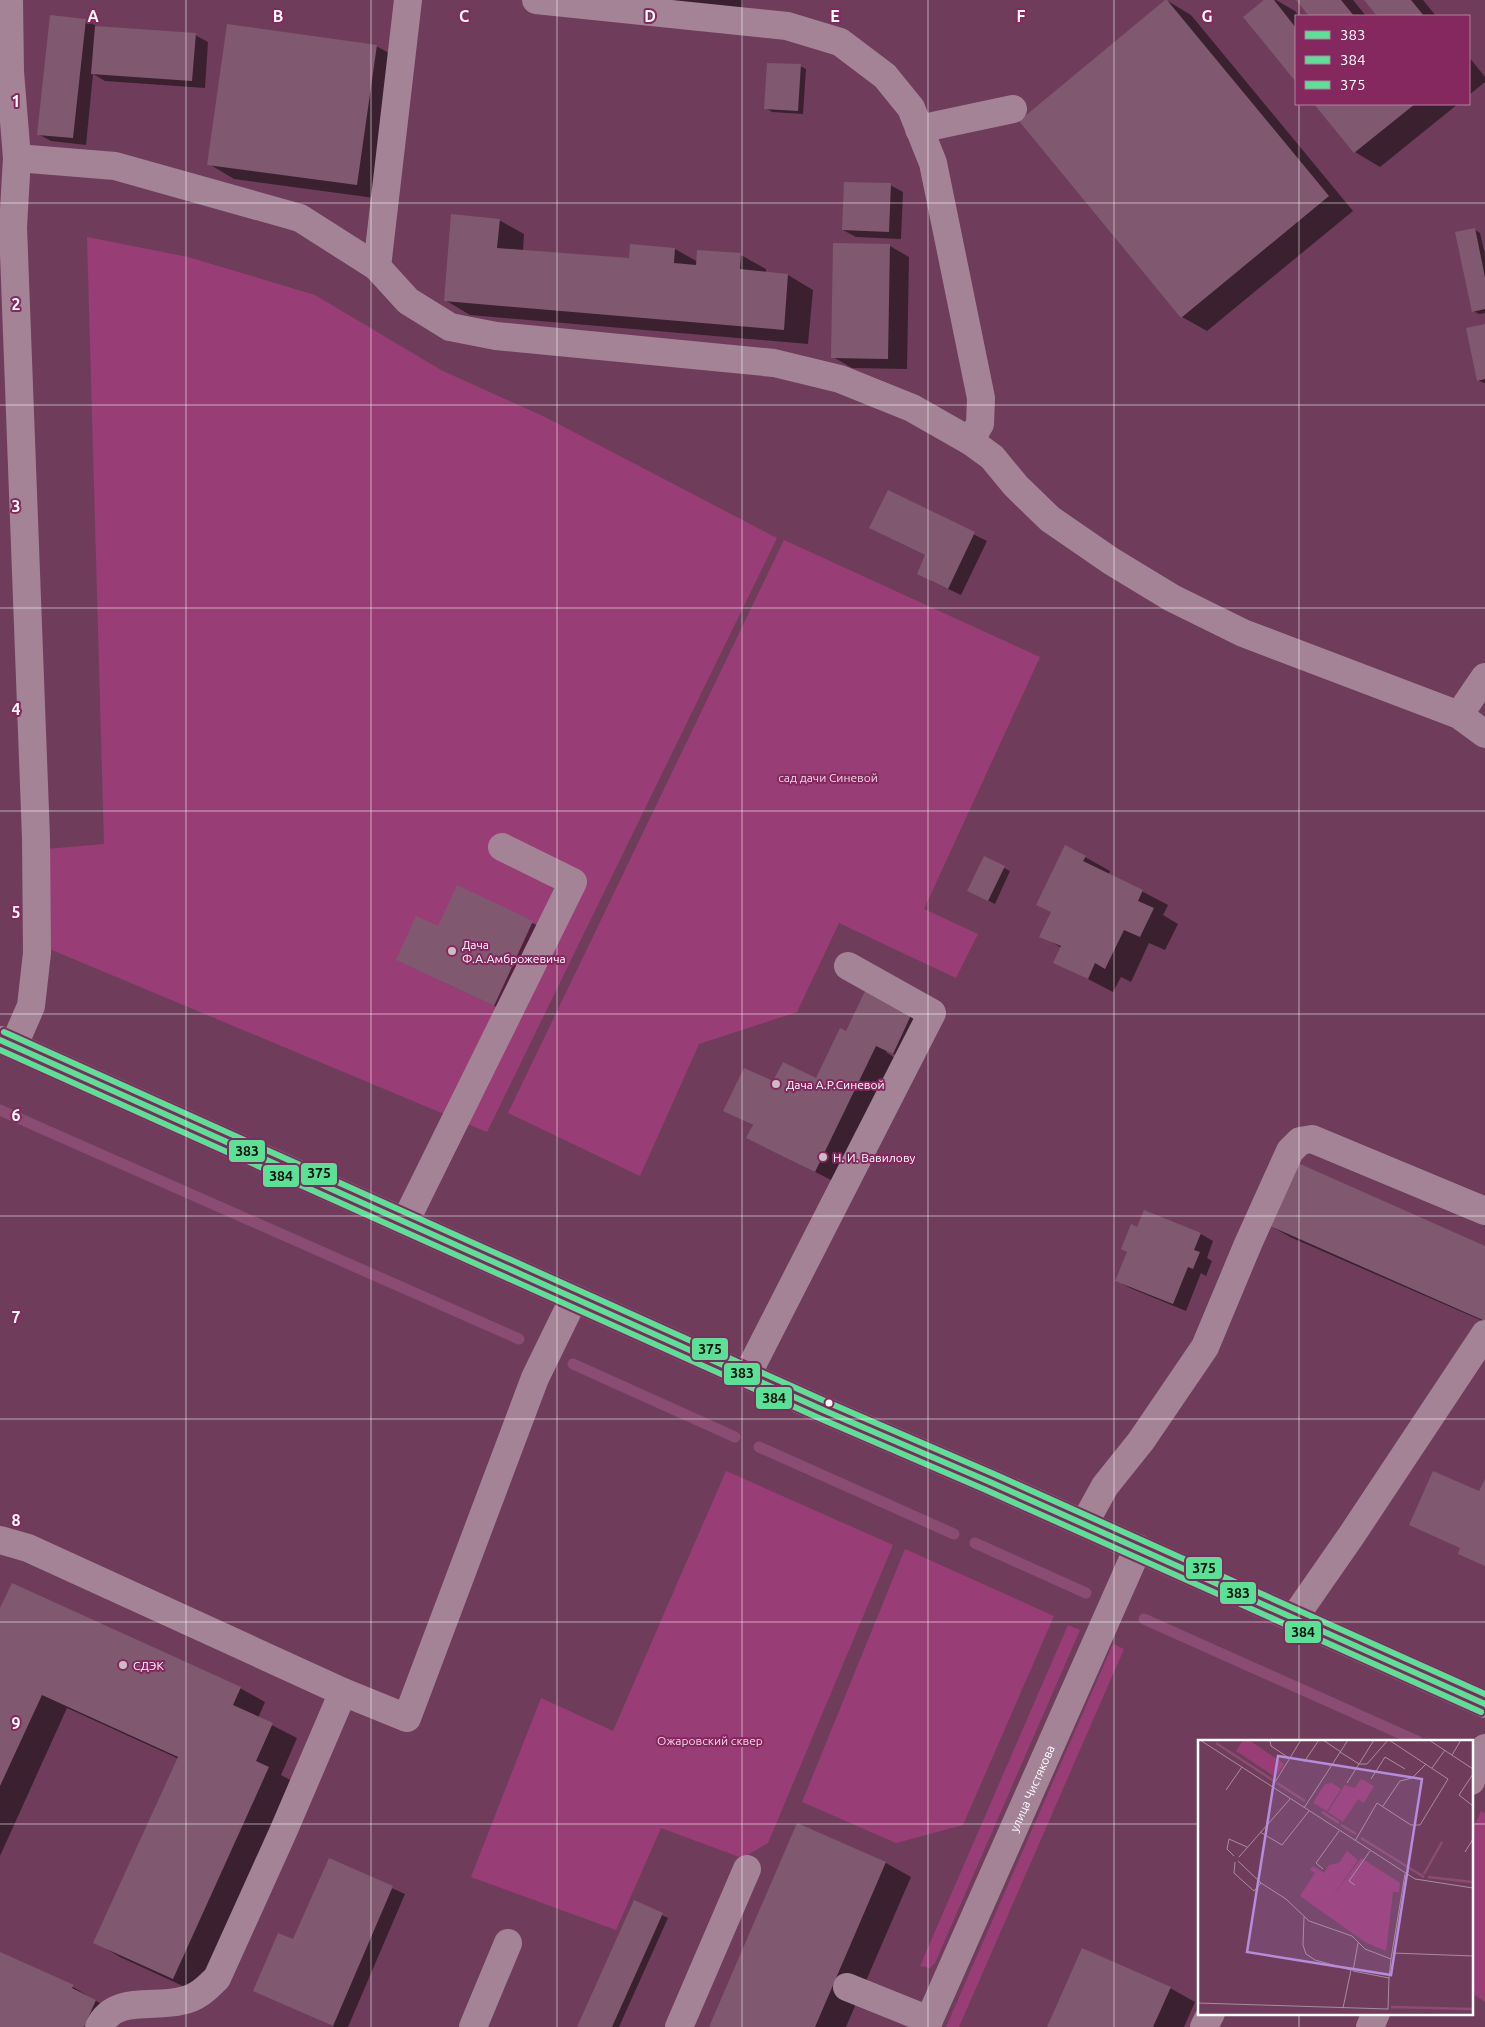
<svg xmlns="http://www.w3.org/2000/svg" width="1485" height="2027" viewBox="0 0 1485 2027" font-family="Ubuntu,sans-serif">
	<style>
		.green { fill: #993d76 }
		.shadow { fill: #0007 }
		.lines { fill: none; stroke-linecap: round; stroke-linejoin: round }
		.stream { stroke: #8a4c72; stroke-width: 11 }
		.building { fill: #805870 }
		.minor { stroke: #a58397; stroke-width: 28 }
		.major { stroke: #a28296; stroke-width: 28 }
		.bus-1-casing { stroke: #84285f; stroke-width: 10 }
		.bus-2-casing { stroke: #84285f; stroke-width: 10 }
		.bus-3-casing { stroke: #84285f; stroke-width: 10 }
		.bus-1 { stroke: #59e196; stroke-width: 6 }
		.bus-2 { stroke: #59e196; stroke-width: 6 }
		.bus-3 { stroke: #59e196; stroke-width: 6 }
		.grid { fill: none; stroke: #fff; stroke-width: 1; stroke-opacity: 0.55 }
		.poi-dot { fill: #cdbbc6; stroke: #84285f; stroke-width: 2 }
		.bus-dot { fill: #fff; stroke: #84285f; stroke-width: 2 }
		.labels { text-anchor: middle; dominant-baseline: central; stroke-width: 4; stroke-linejoin: round; paint-order: stroke }
		.park-label { font-size: 12px; fill: #f6d5e9; stroke: #84285f }
		.poi-label { font-size: 12px; fill: #fff; stroke: #84285f; text-anchor: start }
		.street-label { font-size: 12px; fill: #fff; stroke: #84285f }
		.inset-river { fill: none; stroke: #8a4c72; stroke-width: 2.5 }
		.inset-road { fill: none; stroke: #a98b9d; stroke-width: 1 }
		.view { fill: #b68bdc; fill-opacity: 0.15; stroke: #b68bdc; stroke-width: 2.5 }
		.inset-edge { fill: none; stroke: #fff; stroke-width: 2.5 }
		.grid-label { font-size: 16px; text-anchor: middle; font-weight: bold; fill: #fff; stroke: #84285f; stroke-width: 4; stroke-linejoin: round; paint-order: stroke }
		.line-badge { stroke: #84285f; stroke-width: 2 }
		.pale-badge-label { font-size: 14px; text-anchor: middle; font-weight: bold; fill: #111 }
	</style>
	<rect width="100%" height="100%" fill="#6f3d5b"/>
	<path class="green" d="M87 237 188 257 315 295 441 370 545 417 777 538 487 1132 47 948V849L104 844Z
		M784 540 1040 657 924 909 978 934 956 978 839 923 797 1012 699 1044 640 1176 508 1113Z
		M726 1471 893 1545 768 1843 742 1858 661 1828 616 1930 471 1877 541 1698 613 1731Z
		M905 1549 1054 1616 963 1825 896 1843 802 1802Z
		M1068 1625 1080 1630 935 1963 930 1968 920 1966Z
		M1113 1644 1124 1649 959 2027H946Z
		M1481 1811 1485 1813V2002L1471 1993V1832Z"/>
	<path class="shadow" d="M616 0H743L742 15Z
		M1166 0 1191 15 1353 211 1207 331 1182 317Z
		M1266 0H1276L1295 11 1299 16H1296V80L1245 17Z
		M1297 0H1353L1366 16H1310Z
		M1365 0H1423L1436 16H1379Z
		M86 20 98 27 195 35 208 42 205 88 105 81 93 74 86 145 51 141 38 134Z
		M376 46 402 60 382 199 234 179 209 164Z
		M1469 57 1485 77V82L1469 95Z
		M800 66 806 69 803 114 772 112 766 108Z
		M1315 104H1458L1380 167 1355 152Z
		M890 185 903 192 901 239 856 237 843 230Z
		M499 220 524 234 523 251 630 260 631 246 675 249 698 262 699 251 741 255 766 269V273L788 275 813 290 808 344 470 315 445 300Z
		M1474 229 1480 233 1485 254V313L1479 314 1473 311Z
		M890 246 909 257 907 369 852 368 833 357Z
		M1485 325V383H1484L1478 380Z
		M888 492 987 541 961 595 931 581 927 556 870 528Z
		M1085 857 1110 871 1109 874 1168 905 1163 915 1178 924 1165 950 1149 943 1131 982 1121 977 1113 992 1055 962 1062 948 1041 936Z
		M985 858 1010 871 995 904 975 894Z
		M457 887 545 929 507 1012 397 960 439 928Z
		M867 990 925 1020 906 1060 887 1051 886 1052 895 1058 835 1182 748 1138 754 1126 725 1110 774 1083 816 1080 847 1033Z
		M1145 1212 1201 1234 1213 1241 1207 1258 1212 1261 1206 1276 1201 1273 1186 1311 1130 1288 1117 1281Z
		M1271 1226 1485 1247V1322L1290 1237Z
		M0 1611 240 1688 265 1702 258 1718 297 1738 281 1775 294 1782 198 1993 120 1957 95 1942 179 1759 67 1708 0 1856Z
		M798 1825 886 1863 911 1877 846 2027H710Z
		M329 1860 405 1894 348 2027H335L255 1990 294 1941Z
		M635 1902 668 1918 619 2027H578Z
		M0 1954 73 1987 120 2015 115 2027H0Z
		M1170 1988 1195 2002 1184 2027H1048Z"/>
	<g class="lines">
		<path class="stream" d="M0 1110 519 1339
			M573 1364 735 1437
			M759 1447 954 1534
			M975 1543 1086 1593
			M1144 1619 1417 1741"/>
	</g>
	<path class="building" d="M1165 0H1167L1329 196 1181 318 1019 121Z
		M1264 0H1274L1296 28V82L1243 17Z
		M1296 0H1341L1354 16H1309Z
		M1364 0H1411L1424 16H1377Z
		M50 15 86 19 73 138 37 135Z
		M227 24 377 45 357 185 207 165Z
		M95 26 196 33 192 81 91 74Z
		M767 63 801 64 798 111 764 109Z
		M1314 104H1415L1354 153Z
		M844 182 891 183 889 232 842 230Z
		M451 214 500 219 497 248 629 258 630 244 675 248 674 263 696 265 697 250 741 253 740 269 788 274 784 330 444 301Z
		M1475 228 1485 277V309L1472 312 1455 232Z
		M833 243 890 244 888 359 831 358Z
		M1485 324V379L1477 381 1466 328Z
		M888 490 975 532 948 589 917 574 925 555 869 528Z
		M1065 845 1086 856 1083 861 1143 890 1138 901 1154 908 1140 937 1124 930 1105 969 1095 963 1088 979 1053 963 1061 946 1039 937 1051 912 1036 905Z
		M984 856 1005 866 988 901 967 891Z
		M457 885 533 921 494 1006 396 960 416 916 438 926Z
		M866 989 913 1011 893 1054 876 1046 815 1172 746 1138 753 1125 723 1111 744 1068 773 1081 783 1062 816 1078 840 1028 846 1031Z
		M1298 1163 1485 1246V1321L1270 1226Z
		M1144 1210 1201 1233 1194 1250 1200 1252 1193 1269 1188 1267 1173 1304 1115 1281 1127 1252 1121 1249 1131 1224 1137 1227Z
		M1433 1471 1479 1491 1485 1479V1566L1458 1554 1460 1548 1409 1525Z
		M12 1583 241 1687 233 1705 273 1723 256 1761 269 1767 173 1979 93 1943 178 1757 42 1695 0 1786V1608Z
		M797 1823 886 1862 815 2027H709Z
		M329 1858 393 1886 333 2026 253 1991 278 1933 293 1939Z
		M634 1900 663 1913 612 2027H577Z
		M1082 1948 1171 1987 1153 2027H1047Z
		M0 1952 74 1985 72 1988 96 2000 84 2027H0Z"/>
	<g class="lines">
		<g class="minor">
			<path d="M9 0 10 72 17 158"/>
			<path d="M536 0 787 26 840 42 885 76 911 108 933 163 981 398 980 424 970 441"/>
			<path d="M919 129 1013 109"/>
			<path d="M377 267 408 0"/>
			<path d="M1459 715 1485 677"/>
			<path d="M14 1045 31 1006 37 953 36 838 13 227 17 158 115 166 300 218 377 267 408 301 450 327 496 336 774 363 840 379 912 408 970 441 992 457 1016 486 1050 519 1111 561 1172 598 1243 633 1459 715 1485 734"/>
			<path d="M405 1222 573 882 502 847"/>
			<path d="M747 1375 932 1013 848 966"/>
			<path d="M1084 1524 1105 1486 1141 1441 1205 1347 1248 1244 1290 1151 1300 1141 1312 1139 1485 1211"/>
			<path d="M0 1540 28 1548 343 1692 407 1718 535 1378 574 1298"/>
			<path d="M1294 1618 1351 1536 1485 1334"/>
			<path d="M1471 1781 1485 1748"/>
			<path d="M847 1987 929 2020"/>
			<path d="M99 2027C114 1995 154 2008 181 2001 197 1998 206 1989 217 1978L283 1832 343 1692"/>
			<path d="M473 2027 508 1943"/>
			<path d="M679 2027 747 1869"/>
			<path id="s1" d="M926 2027 1138 1548"/>
			<path d="M1204 2027 1211 2013"/>
			<path d="M1370 2027 1376 2013"/>
		</g>
		<path class="major" d="M0 1040 823 1410 990 1482 1485 1704"/>
		<defs>
			<path id="bus-1" d="M0 1040 823 1410 990 1482 1485 1704"/>
			<path id="bus-2" d="M0 1050 819 1418 986 1490 1481 1712"/>
			<path id="bus-3" d="M4 1032 827 1402 994 1474 1485 1694"/>
		</defs>
		<use href="#bus-1" class="bus-1-casing"/>
		<use href="#bus-2" class="bus-2-casing"/>
		<use href="#bus-3" class="bus-3-casing"/>
		<use href="#bus-1" class="bus-1"/>
		<use href="#bus-2" class="bus-2"/>
		<use href="#bus-3" class="bus-3"/>
	</g>
	<path class="grid" d="M186 0V2027M371 0V2027M557 0V2027M742 0V2027M928 0V2027M1114 0V2027M1299 0V16M1299 104V1741M0 203H1485M0 405H1485M0 608H1485M0 811H1485M0 1014H1485M0 1216H1485M0 1419H1485M0 1622H1485M0 1824H1199M1471 1824H1485M1299 2013V2027"/>
	<g class="poi-dot">
		<circle cx="452" cy="951" r="5"/>
		<circle cx="776" cy="1084" r="5"/>
		<circle cx="823" cy="1157" r="5"/>
		<circle cx="123" cy="1665" r="5"/>
	</g>
	<circle class="bus-dot" cx="829" cy="1403" r="4.5"/>
	<g class="labels">
		<g class="park-label">
			<text x="828" y="777">сад дачи Синевой</text>
			<text x="710" y="1740">Ожаровский сквер</text>
		</g>
		<g class="poi-label">
			<text x="462" y="944">Дача<tspan x="462" dy="14">Ф.А.Амброжевича</tspan></text>
			<text x="786" y="1084">Дача А.Р.Синевой</text>
			<text x="833" y="1157">Н. И. Вавилову</text>
			<text x="133" y="1665">СДЭК</text>
		</g>
		<g class="street-label">
			<text stroke="none"><textPath href="#s1" startOffset="261">улица Чистякова</textPath></text>
		</g>
	</g>
	<g transform="translate(1198 1740)">
		<rect width="275" height="275" fill="#6f3d5b"/>
		<path d="M45 0H51L86 24 77 37 38 11ZM163 39 176 46 166 63 160 59 145 82 130 72 147 45 157 48ZM134 43 143 49 129 71 115 63 127 44ZM149 111 160 120 129 165 163 118 202 143 201 152H195L188 211 167 202 102 156 117 133 112 130 115 126 126 133 131 125 141 123Z" fill="#993d76"/>
		<path class="inset-river" d="M18 3 76 41M79 43 107 61M124 72 141 83M143 85 158 94M163 98 226 137M226 134 244 102M230 137 274 142M193 267 275 269"/>
		<path class="inset-road" d="M2 0 217 139 275 148M64 0 72 1 73 6 91 18M125 0 143 12M176 0 161 24H169L190 0M231 0 275 29M142 12 161 24 149 43M254 15 263 0M106 22 121 0M234 28 247 10M275 34 261 55 275 66M173 39 187 17 207 29M74 47 103 0M28 50 44 27M185 66 202 41 214 38 228 24M106 68 150 0M62 92 84 105 111 71M157 101 179 63 213 85H222L250 39 191 0M267 112 275 99M36 116 29 109 31 99 49 107M41 117 92 59M40 121 63 143 88 159 111 181 154 196 167 209 193 219 207 134M37 122 36 133 56 151 63 143M125 129 118 123 141 91M157 145 151 141 172 111M106 177 105 205 108 214 117 220 153 230 145 268M160 203 155 231 191 238 193 219M195 213 275 216M0 263 190 269 191 238"/>
		<path class="view" d="M80 16 224 39 193 235 49 212Z"/>
		<rect width="275" height="275" class="inset-edge"/>
	</g>
	<g class="grid-label">
		<text x="93" y="22">A</text>
		<text x="278" y="22">B</text>
		<text x="464" y="22">C</text>
		<text x="650" y="22">D</text>
		<text x="835" y="22">E</text>
		<text x="1021" y="22">F</text>
		<text x="1207" y="22">G</text>
		<text x="16" y="107">1</text>
		<text x="16" y="310">2</text>
		<text x="16" y="512">3</text>
		<text x="16" y="715">4</text>
		<text x="16" y="918">5</text>
		<text x="16" y="1121">6</text>
		<text x="16" y="1323">7</text>
		<text x="16" y="1526">8</text>
		<text x="16" y="1729">9</text>
	</g>
	<g class="line-badge">
		<rect x="228" y="1139" width="38" height="24" rx="5" fill="#59e196"/>
		<rect x="300" y="1162" width="38" height="24" rx="5" fill="#59e196"/>
		<rect x="262" y="1164" width="38" height="24" rx="5" fill="#59e196"/>
		<rect x="691" y="1337" width="38" height="24" rx="5" fill="#59e196"/>
		<rect x="723" y="1362" width="38" height="24" rx="5" fill="#59e196"/>
		<rect x="755" y="1386" width="38" height="24" rx="5" fill="#59e196"/>
		<rect x="1185" y="1556" width="38" height="24" rx="5" fill="#59e196"/>
		<rect x="1219" y="1581" width="38" height="24" rx="5" fill="#59e196"/>
		<rect x="1284" y="1620" width="38" height="24" rx="5" fill="#59e196"/>
	</g>
	<g class="pale-badge-label">
		<text x="247" y="1156">383</text>
		<text x="319" y="1178">375</text>
		<text x="281" y="1181">384</text>
		<text x="710" y="1354">375</text>
		<text x="742" y="1378">383</text>
		<text x="774" y="1403">384</text>
		<text x="1204" y="1573">375</text>
		<text x="1238" y="1598">383</text>
		<text x="1303" y="1637">384</text>
	</g>
	<rect x="1295" y="15" width="175" height="90" fill="#84285f" stroke="#b57e9f"/>
	<rect x="1305" y="31" width="25" height="8" fill="#59e196" stroke="#b57e9f"/>
	<text x="1340" y="40" font-size="15" fill="#ffffff">383</text>
	<rect x="1305" y="56" width="25" height="8" fill="#59e196" stroke="#b57e9f"/>
	<text x="1340" y="65" font-size="15" fill="#ffffff">384</text>
	<rect x="1305" y="81" width="25" height="8" fill="#59e196" stroke="#b57e9f"/>
	<text x="1340" y="90" font-size="15" fill="#ffffff">375</text>
</svg>
